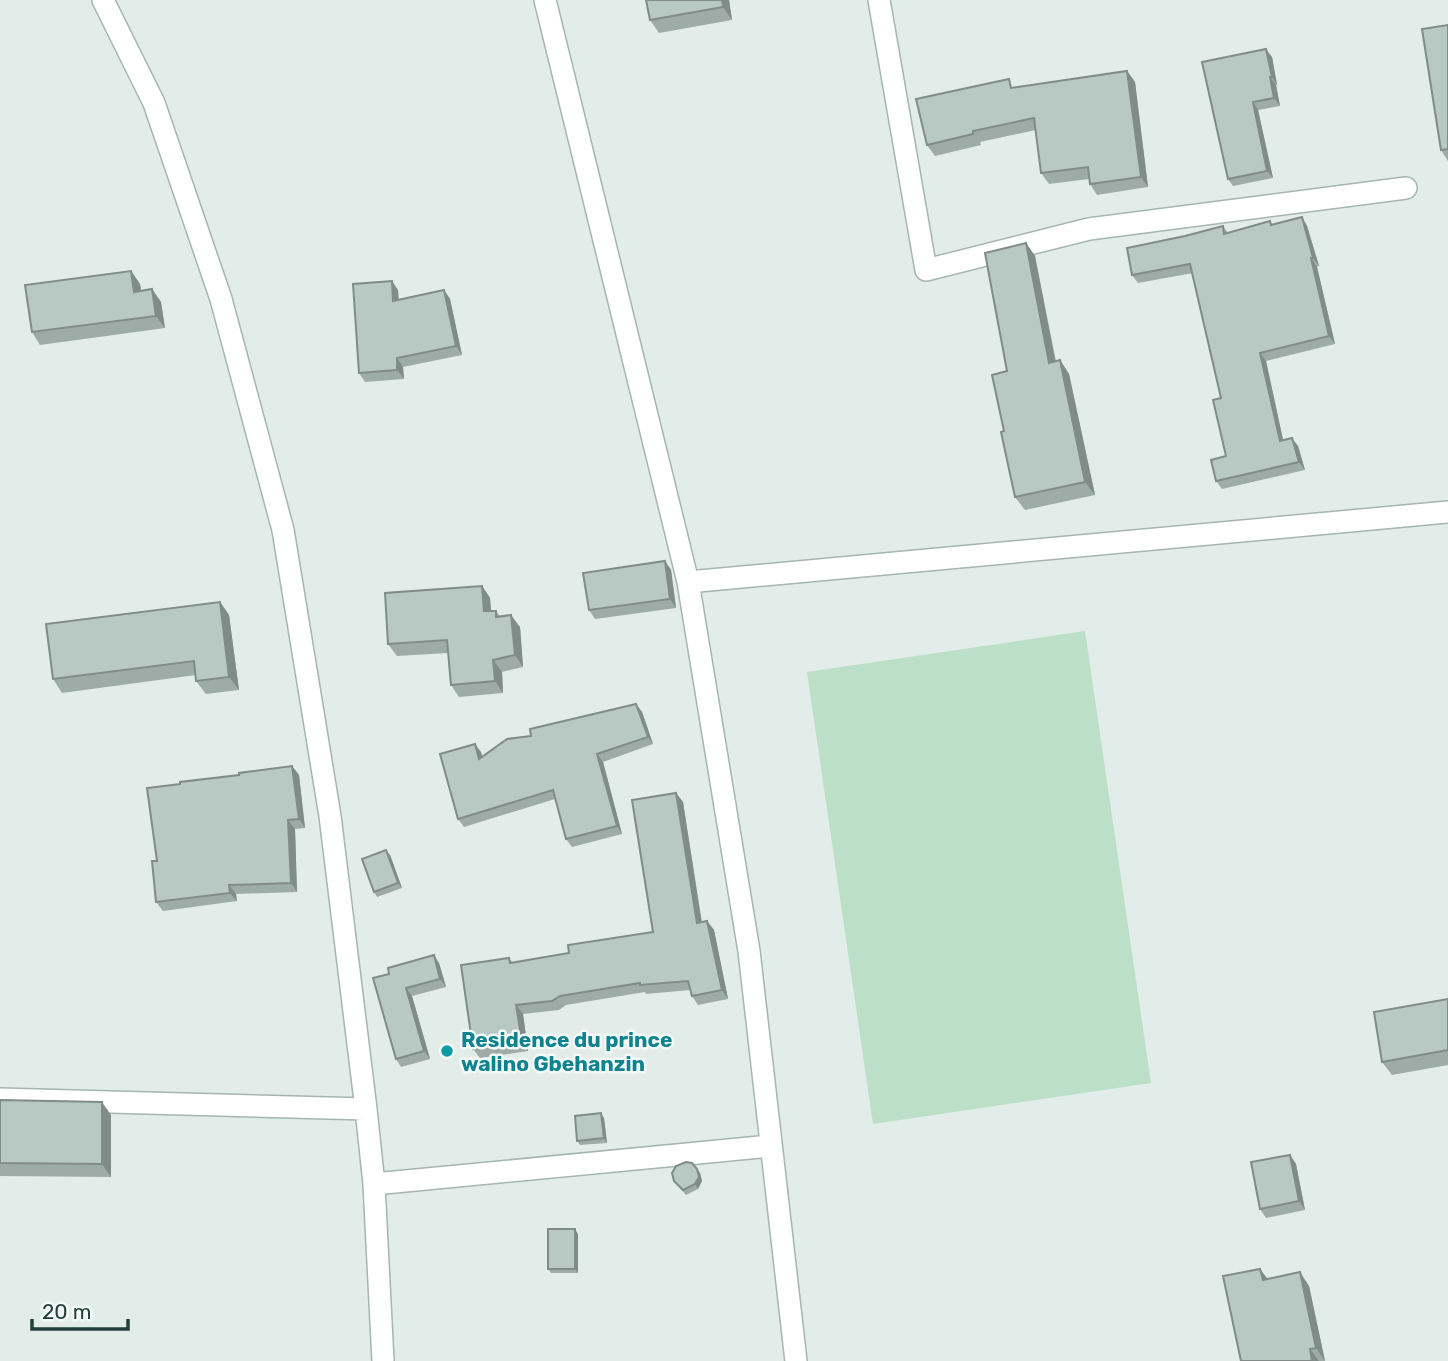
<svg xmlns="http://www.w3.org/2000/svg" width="1448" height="1361" viewBox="0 0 1448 1361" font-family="Rubik,sans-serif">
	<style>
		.green { fill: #bbdfc7 }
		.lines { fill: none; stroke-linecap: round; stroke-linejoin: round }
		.street-casing { stroke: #a5b5b1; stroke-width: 24 }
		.street { stroke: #fff; stroke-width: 21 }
		.wall { fill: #9eaca7 }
		.shaded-wall { fill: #818c88 }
		.building { fill: #b8c8c2; stroke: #818c88; stroke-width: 2 }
		.culture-dot { fill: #0f9aa8; stroke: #f3f9f7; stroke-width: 2.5 }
		.labels { text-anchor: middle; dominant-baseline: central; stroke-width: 5; stroke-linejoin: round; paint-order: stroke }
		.culture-label { font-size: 21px; font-weight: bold; fill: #0d838f; stroke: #f3f9f7; text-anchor: start }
	</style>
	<rect width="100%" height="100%" fill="#e2ede9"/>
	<path class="green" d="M1085 631 1151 1083 873 1124 807 672Z"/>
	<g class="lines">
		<defs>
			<path id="street" d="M103 0 154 103 221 299 283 530 330 816 366 1109 374 1184 383 1361
				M545 0 688 582 749 951 796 1361
				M879 0 926 270 1089 229 1406 188
				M688 582 1448 512
				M0 1099 366 1109
				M374 1184 771 1146"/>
		</defs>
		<use href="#street" class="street-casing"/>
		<use href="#street" class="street"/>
	</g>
	<path class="wall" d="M646 0H729L732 20 659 33 650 20Z
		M1448 25V161L1441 150Z
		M1272 57 1277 85H1276L1280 106 1258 110 1273 178 1233 186 1228 179 1202 62Z
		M1127 71 1135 82 1148 187 1097 195 1090 184 1089 179 1049 184 1041 173 1036 130 980 142 981 145 935 156 927 145 1015 88Z
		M1302 217 1307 226 1319 266 1317 267 1335 344 1266 361 1283 440 1298 446 1305 470 1222 489 1216 481 1226 456 1221 398 1193 273 1138 283 1132 275 1185 236 1223 226 1228 233 1272 225Z
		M1026 243 1035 256 1056 361 1060 360 1069 374 1095 495 1025 510 1015 497 1007 371Z
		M131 271 140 284 141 291 152 289 161 302 165 328 40 345 32 332Z
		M398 290 399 300 444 290 450 299 462 355 403 367 404 379 365 382 359 373Z
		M665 561 671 570 676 608 595 619 589 610Z
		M482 586 490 598 491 611H496L500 616 520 627 523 667 502 672 503 693 459 697 451 685 448 653 397 656 388 644Z
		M220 602 229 615 239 690 206 694 196 681V675L62 693 53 679Z
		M636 704 642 712 653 744 603 762 622 834 572 847 566 839 555 799 464 827 458 819 481 752 482 757 531 736Z
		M292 766 299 775 305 828 295 829 297 892 236 894 237 901 163 911 156 902 157 861 180 784Z
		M676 793 683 802 702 922 707 921 714 930 728 999 698 1005 692 996 690 990 646 994 645 992 566 1005 559 1010 523 1014 528 1051 480 1058 473 1049 509 958 513 963 569 953 653 932Z
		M390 855 402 888 377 897 374 892Z
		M439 963 446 987 412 996 430 1059 401 1067 396 1059 373 978Z
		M1448 999V1065L1392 1075 1382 1062Z
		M0 1100 111 1115V1177L0 1176Z
		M604 1118 607 1143 580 1145 577 1141Z
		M1290 1155 1296 1164 1305 1210 1266 1218 1260 1209Z
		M697 1169 700 1173 702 1181 698 1189 686 1195 674 1181Z
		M578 1234V1273H551L548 1269Z
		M1268 1279 1309 1286 1325 1361H1241Z"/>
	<path class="shaded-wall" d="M722 0H729L732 20 723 7Z
		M1266 49 1272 57 1277 85 1272 77Z
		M1127 71 1135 82 1148 187 1141 177Z
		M1270 77 1276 85 1280 106 1274 98Z
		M1253 102 1258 110 1273 178 1267 171Z
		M1302 217 1307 226 1319 266 1313 258Z
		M1026 243 1035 256 1058 376 1049 363Z
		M1311 258 1317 267 1335 344 1329 336Z
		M131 271 140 284 143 304 134 292Z
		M392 281 398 290 399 310 393 301Z
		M152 289 161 302 165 328 156 316Z
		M444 290 450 299 462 355 456 346Z
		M1260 353 1266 361 1285 449 1280 441Z
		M397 358 403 367 404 379 397 370Z
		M1060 360 1069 374 1095 495 1085 482Z
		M1292 438 1298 446 1305 470 1299 462Z
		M665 561 671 570 676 608 670 599Z
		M482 586 490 598 492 623 484 611Z
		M220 602 229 615 239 690 229 677Z
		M511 615 520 627 523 667 515 655Z
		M493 660 502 672 503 693 495 681Z
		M636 704 642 712 653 744 648 737Z
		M475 744 481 752 485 767 479 759Z
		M597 754 603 762 622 834 617 826Z
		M292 766 299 775 305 828 299 819Z
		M676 793 683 802 703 932 697 923Z
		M288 820 295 829 297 892 291 883Z
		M386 850 390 855 402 888 398 883Z
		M229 885 236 894 237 901 230 893Z
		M707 921 714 930 728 999 722 990Z
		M434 955 439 963 446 987 440 979Z
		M406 988 412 996 430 1059 424 1051Z
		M516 1005 523 1014 528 1051 522 1042Z
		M102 1102 111 1115V1177L102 1164Z
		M601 1113 604 1118 607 1143 604 1138Z
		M1290 1155 1296 1164 1305 1210 1299 1201Z
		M697 1169 700 1173 702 1181 698 1189 695 1184Z
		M575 1229 578 1234V1273L575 1269Z
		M1260 1269 1270 1282 1263 1280Z
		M1300 1272 1309 1286 1325 1361 1316 1348Z
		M1310 1349 1319 1361H1312Z"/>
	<path class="building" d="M646 0H722L723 7 650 20Z
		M1448 25V149L1441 150 1422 29Z
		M1266 49 1272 77H1270L1274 98 1253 102 1267 171 1228 179 1202 62Z
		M1127 71 1141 177 1090 184 1088 167 1041 173 1034 118 973 131V134L927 145 916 99 1009 79 1011 88Z
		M1302 217 1313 258H1311L1329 336 1260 353 1280 441 1292 438 1299 462 1216 481 1211 460 1226 456 1213 400 1221 398 1190 264 1132 275 1127 248 1185 236 1223 226 1224 234 1270 221 1271 225Z
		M1026 243 1049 363 1060 360 1085 482 1015 497 1001 432 1004 431 992 375 1007 371 985 253Z
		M131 271 134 292 152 289 156 316 32 332 25 285Z
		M392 281 393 301 444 290 456 346 397 358V370L359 373 353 284Z
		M665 561 670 599 589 610 583 573Z
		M482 586 484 611H496V617L511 615 515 655 493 660 495 681 451 685 447 640 388 644 385 593Z
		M220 602 229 677 196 681 194 661 53 679 46 624Z
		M636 704 648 737 597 754 617 826 566 839 553 790 458 819 440 754 475 744 479 759 507 739 531 736 530 729Z
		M292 766 299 819 288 820 291 883 229 885 230 893 156 902 152 861H157L147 788 180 784V782L239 775V773Z
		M676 793 697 923 707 921 722 990 692 996 688 981 640 985V983L560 996 552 1001 516 1005 522 1042 473 1049 461 965 509 958 510 963 569 953 568 945 653 932 632 800Z
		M386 850 398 883 374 892 362 859Z
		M434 955 440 979 406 988 424 1051 396 1059 373 978 389 974 388 968Z
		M1448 999V1050L1382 1062 1374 1012Z
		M0 1100 102 1102V1164L0 1163Z
		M601 1113 604 1138 577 1141 575 1116Z
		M1290 1155 1299 1201 1260 1209 1251 1162Z
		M686 1162 692 1163 697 1169 699 1177 695 1184 683 1190 674 1181 672 1173 676 1166Z
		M548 1229H575V1269H548Z
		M1260 1269 1263 1280 1300 1272 1316 1348 1310 1349 1312 1361H1241L1223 1276Z"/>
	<circle class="culture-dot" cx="447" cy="1051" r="7"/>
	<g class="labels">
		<g class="culture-label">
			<text x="461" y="1039">Residence du prince<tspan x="461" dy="24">walino Gbehanzin</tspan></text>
		</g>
	</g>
	<path d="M32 1319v10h96v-10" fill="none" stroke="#223f39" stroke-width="3.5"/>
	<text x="42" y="1319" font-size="21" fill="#223f39" stroke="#f3f9f7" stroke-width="5" paint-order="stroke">20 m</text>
</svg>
